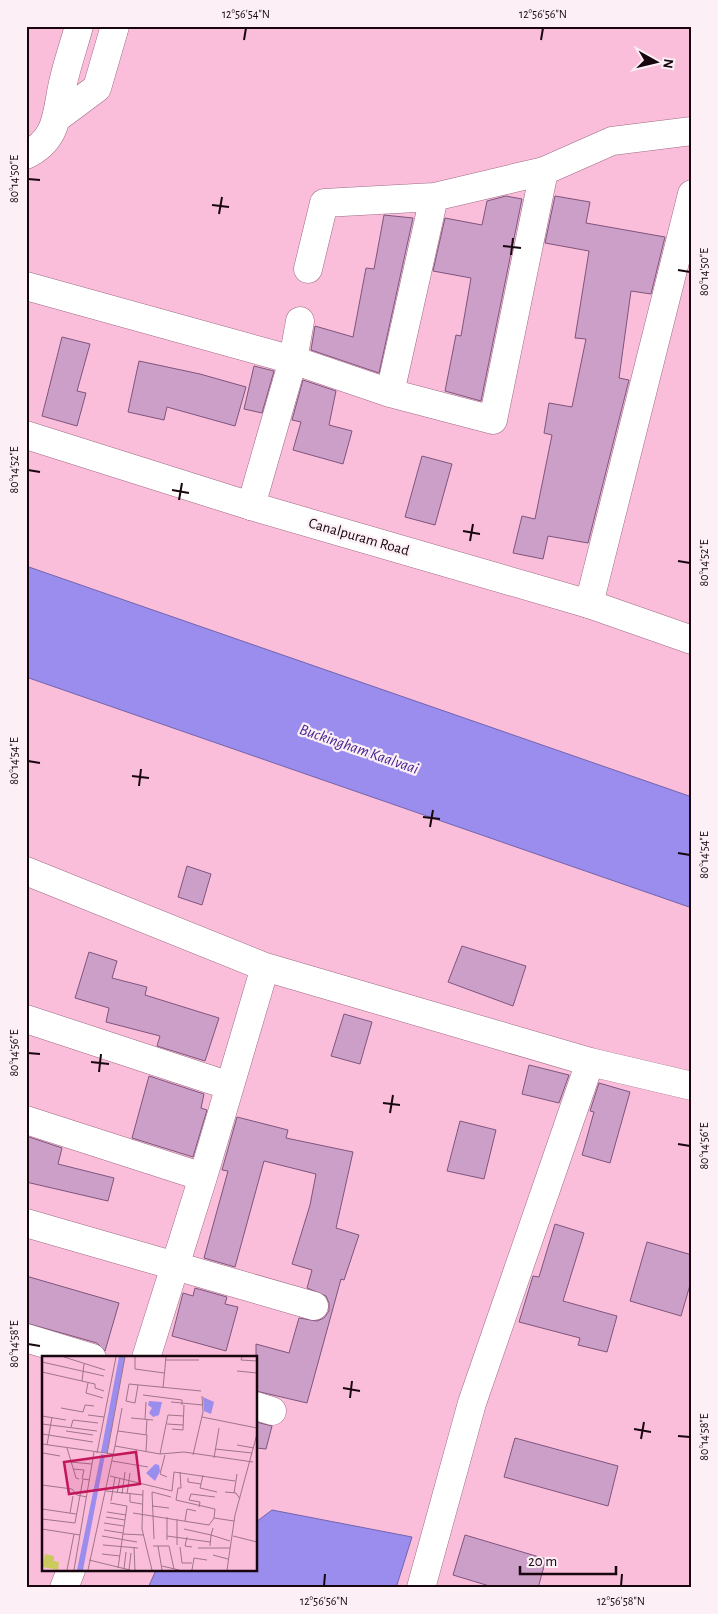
<svg xmlns="http://www.w3.org/2000/svg" width="718" height="1614" viewBox="0 0 718 1614" font-family="'Alegreya Sans',sans-serif">
	<style>
		.water { fill: #9a8dee; stroke: #7364ab }
		.building { fill: #cc9fc9; stroke: #7e557c }
		.lines { fill: none; stroke-linecap: round; stroke-linejoin: round }
		.minor-casing { stroke: #9f6a84; stroke-width: 29 }
		.tertiary-casing { stroke: #9f6a84; stroke-width: 29 }
		.minor { stroke: #fff; stroke-width: 28 }
		.tertiary { stroke: #fff; stroke-width: 28 }
		.ticks { fill: none; stroke: #18060f; stroke-width: 2 }
		.labels { text-anchor: middle; dominant-baseline: central; stroke-width: 4.5; stroke-linejoin: round; paint-order: stroke }
		.street-label { font-size: 15px; fill: #18060f; stroke: #fceff5 }
		.water-label { font-size: 16px; font-style: italic; fill: #411f90; stroke: #fceff5 }
		.inset-road { fill: none; stroke: #a07489; stroke-width: 1 }
		.view { fill: #c2185b; fill-opacity: 0.15; stroke: #c2185b; stroke-width: 2.5 }
		.inset-edge { fill: none; stroke: #18060f; stroke-width: 2.5 }
		.neatline { fill: none; stroke: #18060f; stroke-width: 2 }
		.ticks-label { font-size: 12px; text-anchor: middle; fill: #18060f }
	</style>
	<rect width="100%" height="100%" fill="#fabedb"/>
	<path class="water" d="M26 566 692 797V908L26 677Z
		M272 1510 412 1537 396 1588H148L156 1570H256V1522Z"/>
	<path class="building" d="M506 196 522 199 481 401 445 391 456 335 461 336 471 278 433 271 445 218 482 225 487 201Z
		M555 196 590 202 586 223 665 237 651 294 631 291 619 378 629 380 588 543 548 536 543 559 513 553 522 516 535 519 552 435 544 433 549 403 572 407 586 339 575 338 589 251 545 243Z
		M384 215 413 218 379 373 311 350 315 326 353 337 366 268 374 269Z
		M62 337 90 344 77 391 86 393 77 426 42 416Z
		M139 361 200 374 246 387 235 426 167 407 164 420 128 412Z
		M254 366 274 371 262 413 244 409Z
		M303 380 336 391 329 425 352 431 343 464 293 450 301 422 292 420Z
		M422 456 452 464 435 525 405 517Z
		M187 866 211 874 202 905 178 897Z
		M462 946 526 966 513 1006 448 982Z
		M89 952 117 961 112 978 147 987 145 995 219 1018 205 1061 157 1046 160 1036 106 1022 109 1008 75 998Z
		M344 1014 372 1022 360 1064 331 1056Z
		M529 1065 569 1075 559 1103 522 1094Z
		M149 1076 204 1094 201 1108 207 1110 193 1157 132 1138Z
		M599 1083 630 1092 610 1163 582 1155 594 1112 590 1111Z
		M237 1117 288 1130 286 1138 353 1152 336 1228 359 1235 344 1280 341 1279 307 1403 256 1391V1344L289 1353 299 1318 317 1321 324 1318 329 1311V1303L326 1296 307 1288 312 1270 292 1264 310 1205 316 1174 264 1161 235 1267 204 1258 228 1171 222 1170Z
		M460 1121 496 1130 484 1179 447 1171Z
		M26 1136 62 1148 58 1164 114 1178 108 1201 26 1182Z
		M555 1224 584 1233 563 1301 617 1316 607 1352 578 1345 580 1338 519 1322 533 1276 539 1277Z
		M647 1242 692 1255V1278L681 1316 630 1301Z
		M26 1276 119 1303 105 1351 97 1343 26 1323Z
		M195 1288 227 1297 225 1304 238 1307 226 1351 172 1336 183 1293 193 1296Z
		M256 1422 272 1426 266 1449 256 1448Z
		M515 1438 618 1466 608 1506 504 1477Z
		M465 1535 546 1559 538 1588H496L453 1575Z"/>
	<g class="lines">
		<defs>
			<path id="minor" d="M58 117 97 88 115 26
				M26 155C59 139 56 113 63 83 67 64 74 45 79 26
				M308 269 324 203 434 197 544 171 612 141 692 131
				M26 286 293 360 251 506
				M300 321 293 360 390 393 493 420 544 171
				M390 393 434 197
				M589 604 692 194
				M26 871 265 967 590 1062 692 1086
				M26 1019 230 1086
				M26 1120 203 1177
				M26 1223 314 1306
				M26 1338 92 1358
				M146 1358 203 1177 265 967
				M256 1406 272 1411
				M64 1588 71 1570
				M421 1588 472 1403 590 1062"/>
			<path id="tertiary" d="M26 435 251 506 589 604 692 640"/>
		</defs>
		<use href="#minor" class="minor-casing"/>
		<use href="#tertiary" class="tertiary-casing"/>
		<use href="#minor" class="minor"/>
		<use href="#tertiary" class="tertiary"/>
	</g>
	<path class="ticks" d="M244 40 246 28M541 40 543 28M28 179 40 180M212 205 229 207M219 214 222 197M503 246 521 248M511 255 513 238M678 270 690 272M28 470 40 472M172 490 189 493M179 500 182 483M463 531 480 534M470 541 473 524M678 561 690 563M28 761 40 763M132 776 149 778M139 786 141 769M423 817 440 819M430 827 433 810M678 853 690 855M28 1053 40 1054M91 1062 109 1064M99 1072 101 1054M383 1103 400 1105M390 1113 393 1095M678 1144 690 1146M28 1344 40 1346M343 1388 360 1391M350 1398 352 1381M634 1429 651 1432M678 1436 690 1437M641 1439 644 1422M324 1586 325 1574M621 1586 622 1574"/>
	<g class="labels">
		<g class="street-label">
			<text transform="translate(359 537) rotate(16)">Canalpuram Road</text>
		</g>
		<g class="water-label">
			<text transform="translate(359 749) rotate(19)">Buckingham Kaalvaai</text>
		</g>
	</g>
	<g transform="translate(42 1356)">
		<rect width="215" height="215" fill="#fabedb"/>
		<path d="M3 198 12 200V205L17 206 16 214 1 211Z" fill="#cbca5d"/>
		<path d="M77 1H83L65 97 59 96ZM161 41 172 46 169 58 162 55ZM107 45 120 46 117 59 111 61 107 57 110 52 106 49ZM59 98 63 99 41 214H35ZM113 108 117 109 118 115 113 125 104 117Z" fill="#9a8dee"/>
		<path class="inset-road" d="M22 1 63 14M93 1V13L122 17M200 1 199 4 215 5M123 4H157M0 6 62 20M195 15 215 17M0 16 53 28V32L62 35M40 25 42 8M46 27 44 37 61 42M96 29 93 47 84 45 87 28 159 35M121 32 124 1M101 39 140 44V49M129 46 161 49M19 52 41 56 43 49 52 50M46 59 62 61M0 60 24 64M160 61 215 72M89 62 111 64M103 63 104 46M0 68 55 75M125 68 141 69M29 71 31 64 56 67M130 73 141 74 142 49M24 75 51 79M76 75 105 79 104 95M0 78 51 86M104 79 105 63M0 88 71 98M5 89 10 61M195 89 212 92M73 90 80 52M25 92 34 122 37 123M173 93 210 97M1 97 18 100M55 97 74 1M65 98 83 1M118 98 126 59 142 60M123 99 118 118 125 121M151 99 161 56 160 40M172 102 177 72M70 105 106 111M28 106 50 108M31 113 42 114 40 123M138 116 139 132H136L134 144 173 153 172 162 192 165M68 120 130 135 132 116 193 125M146 122V126L159 128 161 119M159 128 158 132 175 136M0 129 30 133 35 139 45 141M101 134 100 173 110 214M64 135 101 139M183 136 194 137 198 143M75 137 78 122M192 137 195 118M80 138 83 116M85 138 88 117M88 138V146L100 148M147 144 149 138 173 141M147 144 158 146 157 151M69 145 73 121M68 147 85 150 76 212M110 150 127 152M0 153 34 158M65 156 84 159M28 157 31 140M91 157 167 169 172 162M64 161 83 164M0 163 33 167 41 123 48 124M143 165 145 153 154 155M62 167 82 170M171 172 169 179 188 185M0 173 38 179M142 173 169 179 168 190M62 174 81 177M81 178 102 179M60 180 95 186M125 180 168 186M191 180 215 186M145 181 143 190 150 191M112 183 110 136 129 141M125 184V161M61 189 96 192M135 189V163M111 190H127L132 213M116 190 120 214M92 191 93 214M138 191 140 207H150M156 192H188M60 198 78 200M171 199 186 203M47 204 88 214M120 210 137 214M82 213 84 196M25 214 32 178M32 214 52 96M46 214 73 90 118 98 142 96 211 106M87 214 89 197M150 214 152 202 165 204M185 214 193 159 215 78"/>
		<path class="view" d="M94 96 98 128 27 138 22 106Z"/>
		<rect width="215" height="215" class="inset-edge"/>
	</g>
	<rect width="718" height="1614" fill="none" stroke="#fceff5" stroke-width="55"/>
	<g transform="translate(656 62) rotate(98)" stroke="#fceff5" stroke-width="4" paint-order="stroke">
	<path d="M0-4L9 19L0 12L-9 19Z" fill="#18060f"/>
	<text y="-8" font-size="14" font-weight="bold" text-anchor="middle" fill="#18060f">N</text>
	</g>
	<path d="M520 1566v8h96v-8" fill="none" stroke="#18060f" stroke-width="2.5"/>
	<text x="528" y="1566" font-size="15" fill="#18060f" stroke="#fceff5" stroke-width="4" paint-order="stroke">20 m</text>
	<rect x="28" y="28" width="662" height="1558" class="neatline"/>
	<g class="ticks-label">
		<text x="246" y="18">12°56'54"N</text>
		<text x="543" y="18">12°56'56"N</text>
		<text transform="translate(14 179) rotate(-90)" y="4">80°14'50"E</text>
		<text transform="translate(704 272) rotate(-90)" y="4">80°14'50"E</text>
		<text transform="translate(14 470) rotate(-90)" y="4">80°14'52"E</text>
		<text transform="translate(704 563) rotate(-90)" y="4">80°14'52"E</text>
		<text transform="translate(14 761) rotate(-90)" y="4">80°14'54"E</text>
		<text transform="translate(704 855) rotate(-90)" y="4">80°14'54"E</text>
		<text transform="translate(14 1053) rotate(-90)" y="4">80°14'56"E</text>
		<text transform="translate(704 1146) rotate(-90)" y="4">80°14'56"E</text>
		<text transform="translate(14 1344) rotate(-90)" y="4">80°14'58"E</text>
		<text transform="translate(704 1437) rotate(-90)" y="4">80°14'58"E</text>
		<text x="324" y="1605">12°56'56"N</text>
		<text x="621" y="1605">12°56'58"N</text>
	</g>
</svg>
